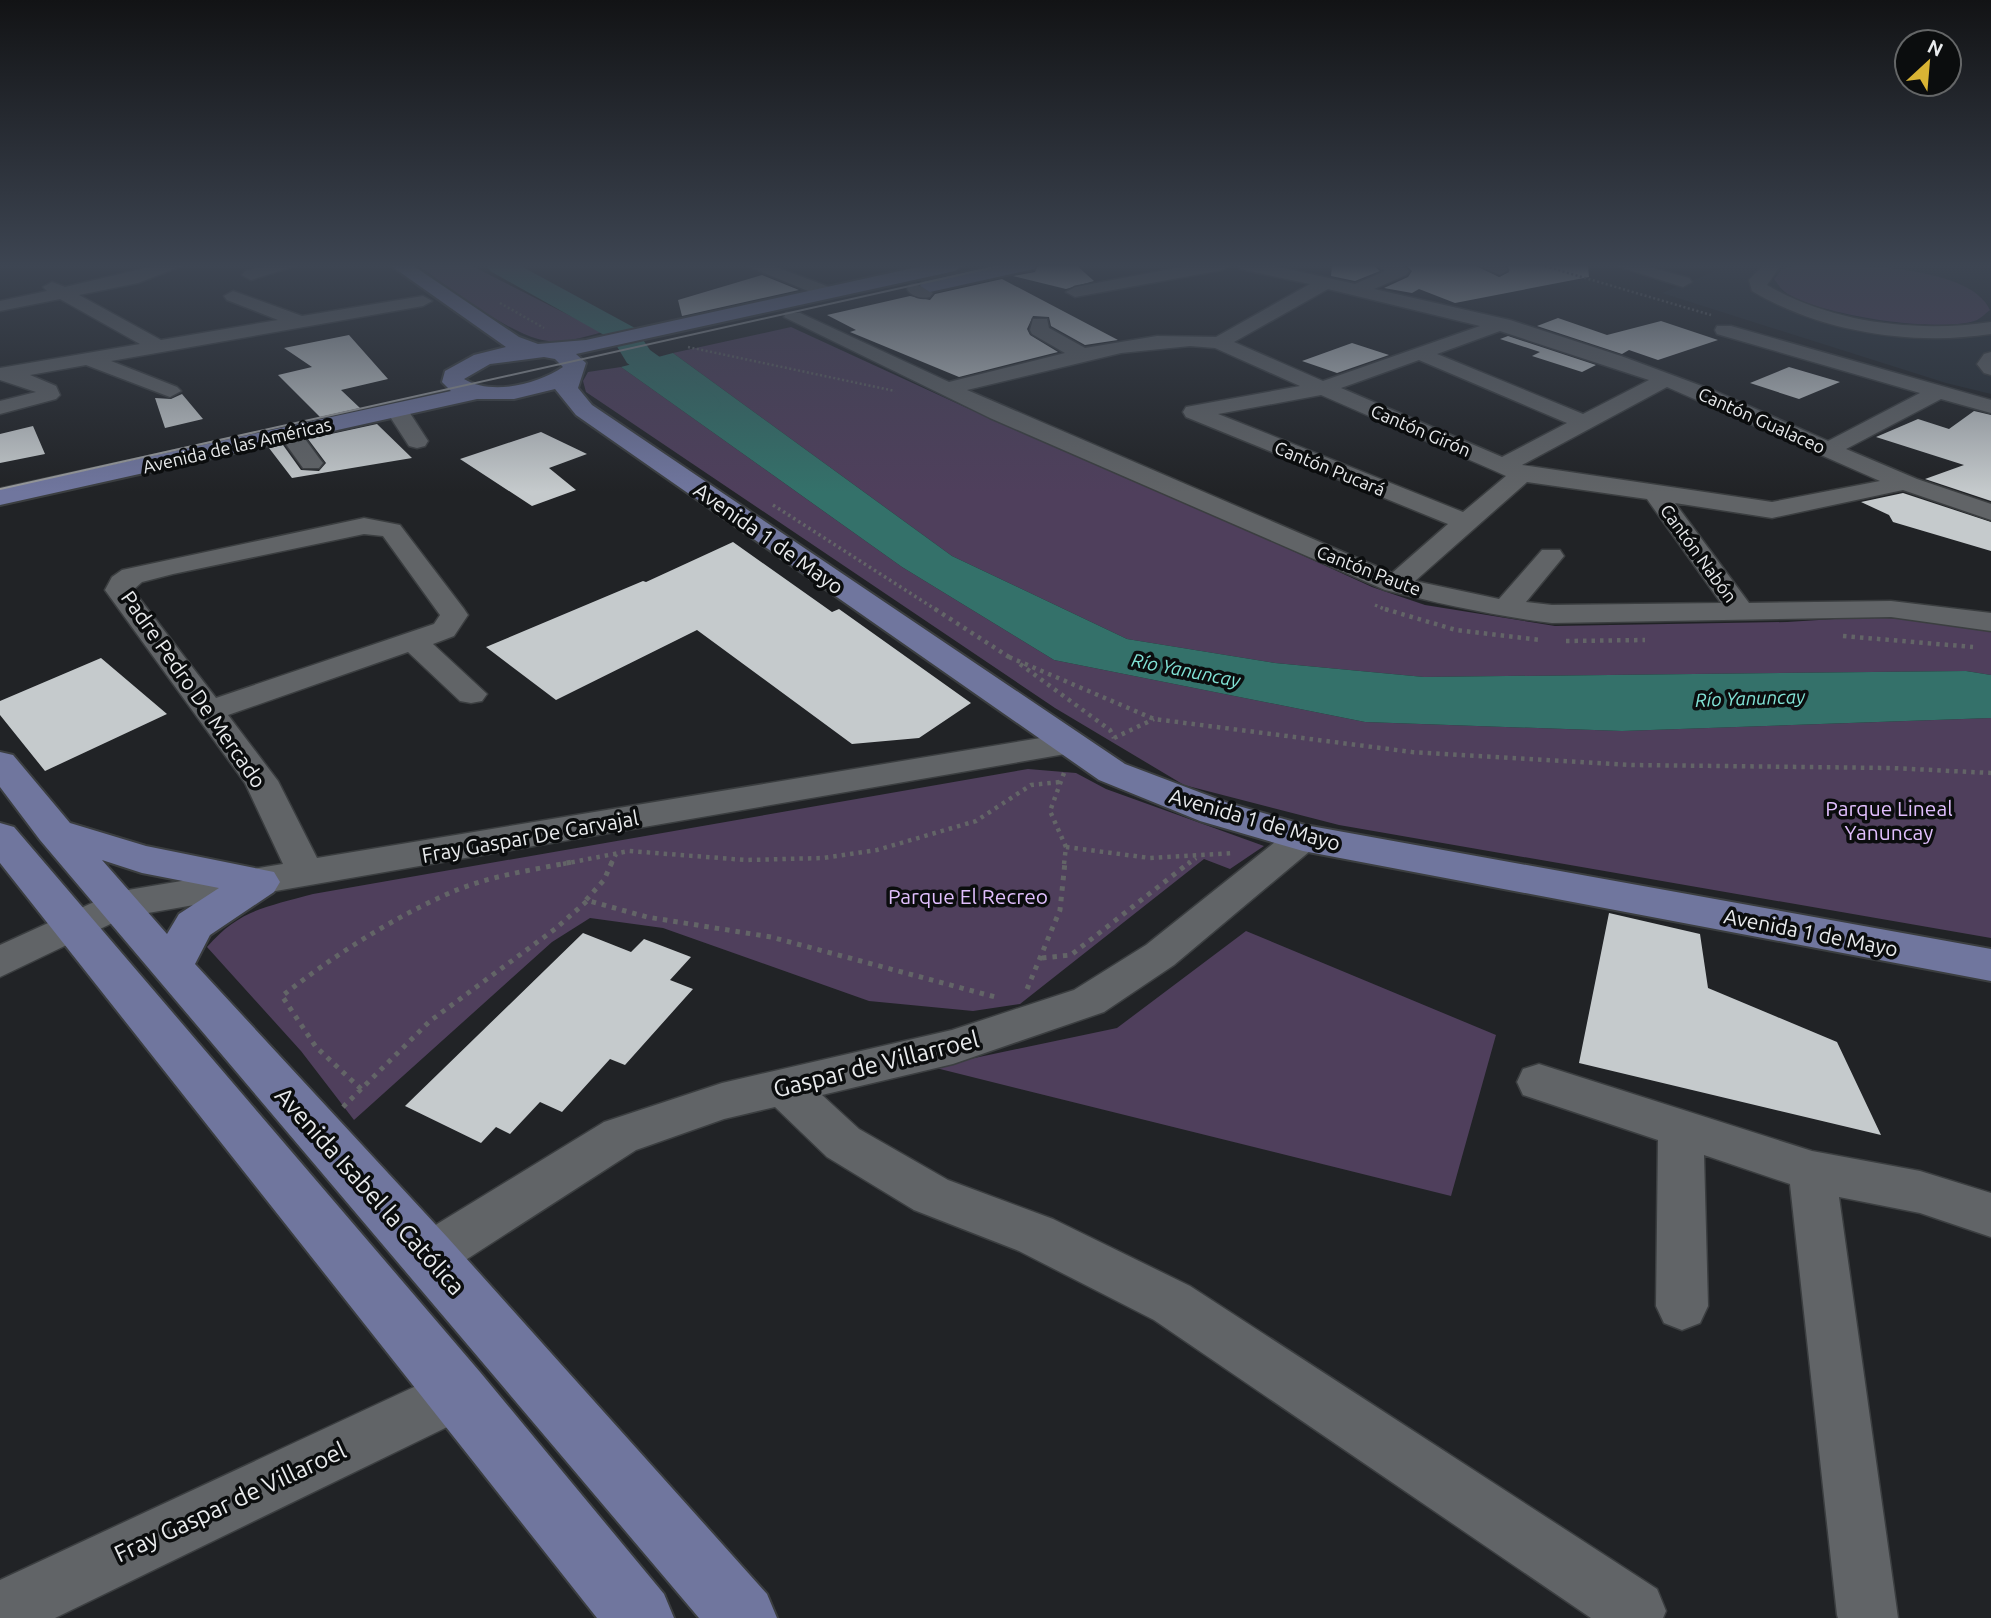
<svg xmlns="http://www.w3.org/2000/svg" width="1991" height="1618" viewBox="0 0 1991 1618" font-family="Ubuntu,sans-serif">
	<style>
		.built { fill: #272e35 }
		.green { fill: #4f3f5c }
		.water { fill: #34716a }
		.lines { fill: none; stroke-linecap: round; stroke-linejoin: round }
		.river { fill: #34716a; fill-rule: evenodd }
		.building { fill: #c5cacc }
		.minor-casing { stroke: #3b3e40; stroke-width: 3 }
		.major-casing { stroke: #3b3e40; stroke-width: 4 }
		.path-far3 { stroke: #636567; stroke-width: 2.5; stroke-dasharray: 2 2.5; stroke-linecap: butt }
		.path-far2 { stroke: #636567; stroke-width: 3.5; stroke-dasharray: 2.5 3.5; stroke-linecap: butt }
		.path-far1 { stroke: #636567; stroke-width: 4.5; stroke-dasharray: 3.5 5; stroke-linecap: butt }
		.path { stroke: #636567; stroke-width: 5; stroke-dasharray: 4.5 6; stroke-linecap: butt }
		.minor { fill: #616467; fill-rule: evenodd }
		.major { fill: #70769e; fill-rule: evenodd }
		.tram { stroke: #96989a; stroke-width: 2 }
		.labels { text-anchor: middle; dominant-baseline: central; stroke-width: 7; stroke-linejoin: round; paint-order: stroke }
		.far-street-label { font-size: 18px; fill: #e9ebed; stroke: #0b0d0e }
		.far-water-label { font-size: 19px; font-style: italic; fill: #82e4d7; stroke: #0b0d0e }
		.street-label { font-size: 21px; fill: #e9ebed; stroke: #0b0d0e }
		.park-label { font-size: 21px; fill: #e1bffe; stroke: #0b0d0e }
		.near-street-label { font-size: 24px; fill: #e9ebed; stroke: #0b0d0e }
	</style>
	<rect width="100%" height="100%" fill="#212326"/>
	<path class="built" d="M1730 265H1991V394L1946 383 1662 293Z"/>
	<path class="green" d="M417 265H470L602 332C582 338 559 345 538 339 502 329 449 287 417 265Z
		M1799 265C1844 265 1969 263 1990 310 1986 313 1981 318 1977 320 1940 334 1817 315 1785 292 1781 289 1777 283 1774 279L1782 269Z
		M791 327 967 408 1067 448 1372 587 1425 605 1555 626 1787 622 1866 617 1925 620 1991 629V675L1966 671 1424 677 1275 663 1127 639 952 556 673 353Z
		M621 367 902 567 1054 660 1365 722 1622 731 1991 718V938L1339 825 1184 785 1055 708 586 392 583 381 588 372Z
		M1028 769 1076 773 1106 789 1264 846 1230 869 1204 859 1020 1004 973 1011 869 1001 663 928 590 918 552 942 354 1120 301 1051 207 947C240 909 267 907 313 894Z
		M1246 931 1496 1035 1451 1196 932 1067 1117 1028Z"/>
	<path class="water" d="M673 353 952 556 1127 639 1275 663 1424 677 1966 671 1991 675V718L1622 731 1365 722 1054 660 902 567 621 367Z"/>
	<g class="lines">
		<path class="river" d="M486 265H519L635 328 650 350 716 397 721 404 716 411 704 414 692 411 627 363 613 340 490 271Z"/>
	</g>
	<path class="building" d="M1038 265H1076L1094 281 1066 289 1013 276 1035 272Z
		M1332 265H1373L1380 271 1355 281 1331 276Z
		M1406 265H1475L1499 277 1509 272 1507 265H1588L1589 277 1455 303 1419 289 1412 293 1384 288 1408 277 1412 271Z
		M762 275 799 290 682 316 678 300Z
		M1002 279 1118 340 1085 345 1051 326 1049 317 1033 316 1027 329 1030 335 1058 352 959 377 850 332 856 330 827 315 910 296 930 300 935 294Z
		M1558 318 1607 335 1661 321 1718 340 1658 360 1629 350 1622 354 1537 326Z
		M349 335 388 379 341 390 360 408 320 417 278 375 312 367 284 348Z
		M1508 336 1596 365 1582 372 1532 356 1540 352 1500 339Z
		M1352 343 1389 355 1337 373 1302 361Z
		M1789 367 1840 382 1799 399 1750 383Z
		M182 394 203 419 165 428 155 398 171 399Z
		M1974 411 1991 415V501L1925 479 1964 465 1876 437 1918 419 1949 429Z
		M377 424 412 458 292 478 269 448 283 445 301 470 319 471 326 463 308 439Z
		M33 426 45 454 0 463V434Z
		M541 432 587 454 549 468 576 490 532 506 460 459Z
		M1903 493 1991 522V551L1893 522 1889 515 1861 502Z
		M733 542 832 612 839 609 971 703 919 738 852 744 697 630 556 700 486 647 643 581 646 582Z
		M101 658 167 714 45 771 0 715V701Z
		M1609 913 1700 934 1708 988 1837 1042 1881 1135 1579 1063Z
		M583 933 631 952 644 939 691 957 670 980 693 989 625 1065 610 1059 562 1112 540 1102 510 1134 496 1127 481 1143 405 1106Z"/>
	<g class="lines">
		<defs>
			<path id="minor" d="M158 265H184L138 283 79 295 161 340 278 320 227 300 224 296 233 291 302 316 423 296 432 301 423 306 111 361 177 387 181 391 170 397 86 365 30 375 56 386 60 395 56 399 0 414V401L36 392 0 380V368L140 344 60 299 0 311V301L47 291 43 287 52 282 65 287Z
				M269 265H298L251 280 242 275 245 271Z
				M745 265H770L832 288 835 292 832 296H820Z
				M1192 265H1230L1222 270 1075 297 1066 292 1075 287Z
				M1238 265H1270L1355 284 1385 271 1376 265H1401L1409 271 1406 275 1374 289 1510 320 1621 356 1715 391 1828 441 1920 393 1717 334 1715 330 1717 326H1731L1991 400V413L1941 399 1846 449 1917 479 1991 504V520L1903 490 1772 518 1675 503 1749 603 1891 601 1991 613V631L1891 617 1552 623C1495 616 1441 604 1385 590L990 418 784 317 786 313H800L949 382 1065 353 1032 334 1030 330 1033 319H1047L1049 328 1085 348 1157 336 1216 337 1310 284 1240 269ZM1328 289 1480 326 1323 381 1234 342ZM1500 331 1649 380 1583 414 1437 354ZM1190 346 1215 348 1300 386 1186 407 1183 412 1186 417 1448 524 1392 573 967 390 1121 353ZM1419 360 1567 423 1502 457 1341 388ZM1667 387 1880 481 1772 502 1522 465ZM1321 395 1495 471 1506 476 1463 512 1218 414ZM1527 482 1647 499 1721 603 1552 605 1526 602 1564 556 1560 550H1542L1499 599 1415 581Z
				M1477 265H1503L1508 270 1500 275Z
				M1614 265H1642L1689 278 1692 282 1683 287Z
				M1763 265H1781L1767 285C1832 323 1917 333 1991 322V334C1912 346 1821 332 1752 291L1749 280Z
				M916 284 933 293 930 297C922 299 912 297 907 289L910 285Z
				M1991 352V375L1984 373 1977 364 1984 354Z
				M396 403 404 404 428 441 425 446 417 448 409 446 385 409Z
				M289 426 297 428 319 458 323 463 319 468H303L278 433Z
				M364 518 400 525 464 609 468 615 454 636 433 644 487 694 482 701 471 703 460 701 408 652 228 715 278 781 317 858 1071 733 1083 736 1087 743 1083 750 1071 753 125 917 0 977V945L116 892 283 864 245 783 105 590 112 577 122 570ZM364 534 383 536 440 615 434 624 216 698 133 590 142 582 173 574Z
				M1303 826 1316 830 1321 838 1316 846 1174 965 1104 1012 953 1064 822 1095 859 1129 948 1180 1053 1219 1190 1286 1657 1589 1666 1611 1663 1618H1591L1154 1320 1019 1251 914 1210 827 1157 775 1107 724 1119 636 1150 447 1272 429 1279 411 1272 404 1256 411 1240 604 1122 722 1083 952 1030 1074 990 1146 945 1290 830Z
				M1539 1064 1812 1151 1920 1171 1991 1193V1237L1920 1213 1839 1197 1898 1618H1838L1837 1615 1790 1184 1704 1155 1708 1306 1700 1323 1682 1330 1664 1323 1656 1306 1658 1140 1523 1095 1517 1082 1523 1069Z
				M459 1366 478 1374 486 1393 478 1412 55 1618H0V1580Z"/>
			<path id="major" d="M390 265H412L519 337 538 344 586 340 927 265H964L955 271 576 354 586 363 578 388 592 405 1125 764 1228 803 1305 825 1991 949V981L1303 851 1200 821 1099 780 576 415 555 389 514 399H477L0 505V489L451 391 442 382 445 371 474 355 506 347ZM544 357 555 359 563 367C538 384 492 396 464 379L490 364Z
				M999 265H1036L1034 269 930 292 920 286 923 282Z
				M0 752 13 755 70 823 146 846 274 872 280 882 274 892 210 935 195 964 448 1238 767 1594 777 1618H699L40 840 0 787ZM102 860 142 873 219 888 179 914 167 934Z
				M0 823 14 827 480 1372 664 1594 674 1618H597L0 863Z"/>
		</defs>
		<use href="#minor" class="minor-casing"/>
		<use href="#major" class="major-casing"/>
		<path class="path-far3" d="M1541 265 1711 315
			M500 303 544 328
			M688 347 895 391"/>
		<path class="path-far2" d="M773 505 938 611
			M1375 605 1389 611"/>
		<path class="path-far1" d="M935 609 1009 657
			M1385 609 1456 630 1540 640
			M1843 636 1973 647
			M1566 641 1645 640
			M1009 657 1154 719 1412 752 1632 765 1892 768 1991 773
			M1020 664 1110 730 1114 738
			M1114 738 1154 719
			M1064 773 1050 811 1066 847 1064 864
			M1066 847 1150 858 1235 853
			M563 864 629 851 746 860 823 858 877 850 976 821 1031 785 1060 782
			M611 864 616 854
			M1188 864 1196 858"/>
		<path class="path" d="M612 862 604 880 586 900 647 917 771 937 999 998
			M1042 958 1071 955 1190 862
			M1027 989 1060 910 1065 862
			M361 1089 316 1047 282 996C333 956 392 918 452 892 489 876 532 870 572 862
			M343 1107 430 1021 555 929 587 901"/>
		<use href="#minor" class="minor"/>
		<use href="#major" class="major"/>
		<path class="tram" d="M0 489 1004 265"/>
	</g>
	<linearGradient id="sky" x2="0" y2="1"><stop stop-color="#121315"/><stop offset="0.54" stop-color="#3d4552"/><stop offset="1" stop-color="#3d4552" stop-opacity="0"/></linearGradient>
	<rect width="1991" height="492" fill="url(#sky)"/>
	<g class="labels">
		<g class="far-street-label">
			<text transform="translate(1762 420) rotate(24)">Cantón Gualaceo</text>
			<text transform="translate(1421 430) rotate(23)">Cantón Girón</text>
			<text transform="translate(237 445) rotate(-13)">Avenida de las Américas</text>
			<text transform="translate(1330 468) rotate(22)">Cantón Pucará</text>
			<text transform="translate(1699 553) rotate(54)">Cantón Nabón</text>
			<text transform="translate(1369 570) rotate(21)">Cantón Paute</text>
		</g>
		<g class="far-water-label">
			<text transform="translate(1186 670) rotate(11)">Río Yanuncay</text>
			<text transform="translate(1750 698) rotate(-2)">Río Yanuncay</text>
		</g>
		<g class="street-label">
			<text transform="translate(769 538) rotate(35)">Avenida 1 de Mayo</text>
			<text transform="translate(194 689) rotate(55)">Padre Pedro De Mercado</text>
			<text transform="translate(1255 819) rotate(16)">Avenida 1 de Mayo</text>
			<text transform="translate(530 836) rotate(-10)">Fray Gaspar De Carvajal</text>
			<text transform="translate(1811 932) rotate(11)">Avenida 1 de Mayo</text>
		</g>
		<g class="park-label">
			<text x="1889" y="808">Parque Lineal<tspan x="1889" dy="24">Yanuncay</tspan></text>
			<text x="968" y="896">Parque El Recreo</text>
		</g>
		<g class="near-street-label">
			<text transform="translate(876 1064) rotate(-14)">Gaspar de Villarroel</text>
			<text transform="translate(370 1191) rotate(48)">Avenida Isabel la Católica</text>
			<text transform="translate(230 1502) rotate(-25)">Fray Gaspar de Villaroel</text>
		</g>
	</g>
	<g transform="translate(1928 63) rotate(26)"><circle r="33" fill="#0b0d0e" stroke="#646667" stroke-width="2"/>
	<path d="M0-5L12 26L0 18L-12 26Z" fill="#d9b434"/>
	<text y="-10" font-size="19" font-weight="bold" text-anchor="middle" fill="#e9ebed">N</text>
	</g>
</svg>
